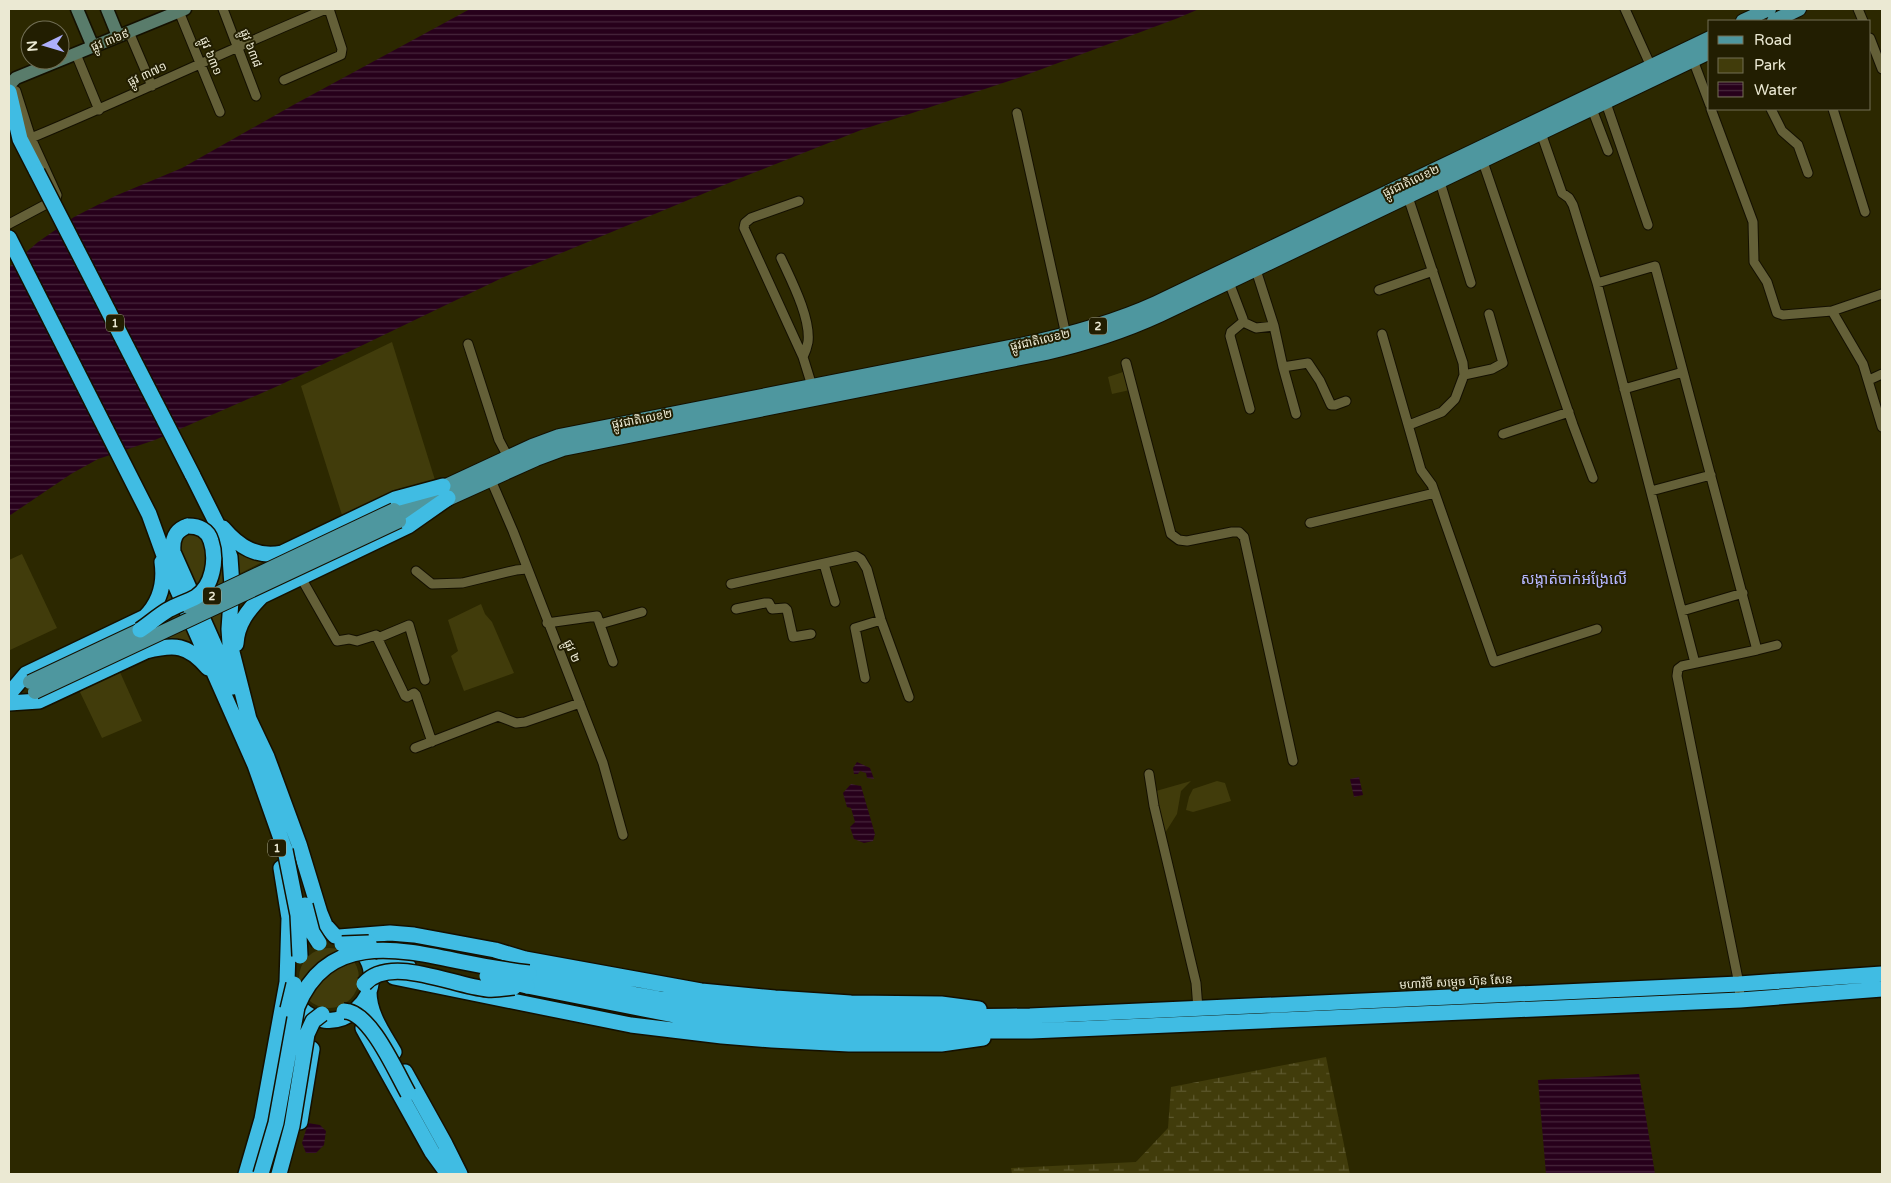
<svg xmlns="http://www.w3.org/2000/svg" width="1891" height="1183" viewBox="0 0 1891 1183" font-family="'Varela Round','Noto Sans Khmer',sans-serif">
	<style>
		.green { fill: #413c0b }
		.wetland { fill: url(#wetland-marsh) }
		.water { fill: url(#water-rules) }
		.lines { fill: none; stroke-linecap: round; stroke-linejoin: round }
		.street-casing { stroke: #141000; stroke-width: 11 }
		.secondary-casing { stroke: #141000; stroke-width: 15 }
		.primary-casing { stroke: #141000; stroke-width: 16 }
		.highway-casing { stroke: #141000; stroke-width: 18 }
		.street { stroke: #646038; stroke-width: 9 }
		.secondary { stroke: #597c6b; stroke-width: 12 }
		.primary { stroke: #4e979f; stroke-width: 14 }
		.highway { stroke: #40bce3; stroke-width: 15 }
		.primary-bridge-casing { stroke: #141000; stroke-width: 16; stroke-linecap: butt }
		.highway-bridge-casing { stroke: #141000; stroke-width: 18; stroke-linecap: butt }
		.primary-bridge { stroke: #4e979f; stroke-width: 14 }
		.highway-bridge { stroke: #40bce3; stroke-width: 15 }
		.labels { text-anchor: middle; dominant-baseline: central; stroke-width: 4; stroke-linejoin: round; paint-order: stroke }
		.shield { fill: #221e01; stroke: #afac94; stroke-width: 1 }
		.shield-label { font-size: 11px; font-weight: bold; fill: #ebe9d3 }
		.street-label { font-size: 12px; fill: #ebe9d3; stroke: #221e01 }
		.quarter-label { font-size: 15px; fill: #b6b8ff; stroke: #221e01 }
	</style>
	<defs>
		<pattern id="wetland-marsh" width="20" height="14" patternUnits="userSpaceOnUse" patternTransform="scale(1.25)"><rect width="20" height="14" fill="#413c0b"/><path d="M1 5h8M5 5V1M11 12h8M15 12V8" fill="none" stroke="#5d582e"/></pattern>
		<pattern id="water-rules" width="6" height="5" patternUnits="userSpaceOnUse" patternTransform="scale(1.25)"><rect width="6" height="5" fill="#27001b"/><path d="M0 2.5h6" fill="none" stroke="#46253b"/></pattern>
	</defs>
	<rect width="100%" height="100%" fill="#2c2800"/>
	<path class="green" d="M392 342 435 480 391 492 342 515 301 386Z
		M1123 372 1128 380 1130 390 1112 394 1108 377Z
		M189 533H198L207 542C208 561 207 573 195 589L178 550 179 539Z
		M222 547 225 582 221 613 224 656 200 601Z
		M236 552 250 558 266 560 239 574Z
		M22 554 57 628 10 650 9 560Z
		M169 584 199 650 183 641 166 639C169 630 165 622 157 617Z
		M481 604 485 614 492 622 514 673 464 691 451 656 458 651 448 620Z
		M119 670 142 721 102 738 79 690Z
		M1191 781 1181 791 1177 814 1165 833 1149 793Z
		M1217 781 1225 783 1231 801 1193 812 1186 810 1189 797 1193 789Z
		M299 978a30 30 0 1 1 60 0a30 30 0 1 1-60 0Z"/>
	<path class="wetland" d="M1326 1057 1350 1174H1012L1011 1168 1136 1162 1168 1128 1171 1087Z"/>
	<path class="water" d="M470 9H1199L1178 18 1015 79 861 130 748 175 504 277 280 385 155 440 98 459 71 474 9 516V267L38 242 74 217 115 196 182 168 295 104Z
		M857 762 870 768 874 779 867 778 866 773 860 771 858 774H854L853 768Z
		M1359 777 1363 795 1354 797 1350 779Z
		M851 784 861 786 875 834 873 841 864 843 854 839 850 827 855 822 851 808 847 807 843 793Z
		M1639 1074 1655 1174H1546L1538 1080Z
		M308 1123 320 1125 326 1131 324 1145 316 1153H306L302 1143Z"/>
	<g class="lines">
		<defs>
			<path id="street" d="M178 9 220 112
				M223 9 256 96
				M1625 9 1653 71
				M1858 9 1863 21
				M129 32 152 86
				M1870 38 1882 69
				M76 54 99 110
				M1693 60 1710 105
				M284 80 341 55 342 49 329 9
				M1606 103 1648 225
				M1592 109 1608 151
				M1711 109 1753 222 1754 262 1767 282 1777 313 1783 315 1832 311 1882 294
				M1771 109 1782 131 1798 145 1808 173
				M1833 109 1865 212
				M1017 113 1066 335
				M1540 130 1562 193 1569 198 1573 205 1597 283 1695 663
				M31 138C130 97 227 50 326 9
				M1483 162 1573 425 1593 478
				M1440 182 1471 283
				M1406 191 1463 363 1464 375 1455 399 1442 412 1409 425
				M799 201 751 218 745 223 744 228 803 357 812 386
				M9 224 56 199 57 195 31 138 16 91 14 90
				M781 258C791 280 811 318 808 342 807 347 805 353 803 357
				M1256 270 1274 326 1283 367 1296 414
				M1227 277 1243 319V322L1231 332 1230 336 1250 409
				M1597 283 1655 266 1757 650 1777 645
				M1379 290 1433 271
				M1832 311 1863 364 1882 427
				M1243 322 1256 328 1274 326
				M1382 334 1421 470 1432 485 1494 662 1597 629
				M468 344 499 440 508 457
				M1126 363 1171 534 1179 540 1187 541 1232 532H1239L1244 537 1293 761
				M1283 367 1308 363 1320 381 1331 405H1335L1346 401
				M1464 375 1492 369 1503 363 1489 314
				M1869 380 1882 374
				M1624 389 1683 372
				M1503 434 1569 412
				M491 480 513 531 603 763 623 835
				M1651 491 1711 475
				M1310 523 1435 493
				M824 564 835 602
				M416 571 432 584 462 583 516 570 527 569
				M300 576 337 641 349 639 357 641 376 635 405 696 407 697 414 693 416 695 432 742
				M731 584 856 556 861 559 867 569 881 620 909 697
				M736 609 765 603H769L772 609 785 608 787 610 793 637 811 634
				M1682 611 1743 593
				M547 623 597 616 613 662
				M600 624 642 612
				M378 638 409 625 425 680
				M865 678 855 628 881 620
				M415 748 498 716 516 723 525 722 580 703
				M1149 774 1154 806 1196 983 1198 1009
				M1740 1000 1739 984 1677 676 1678 669 1682 666 1757 650"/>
			<path id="secondary" d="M77 9 93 47
				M107 9 118 36
				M9 85 16 78 185 9"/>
			<path id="primary" d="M1743 21 1769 9
				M1774 21 1799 9
				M394 510 532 446 559 436 1020 345C1067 335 1112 323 1156 303L1710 38
				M399 521 536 459 563 449 1046 353C1085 344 1123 332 1160 315L1710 52"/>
			<path id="highway" d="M9 92 20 139 37 172
				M9 238 149 514 171 575 255 765 285 850
				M192 474 222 534 230 557 232 586 229 629 230 644 249 719 267 757 299 844 320 913 325 925 335 936
				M188 526C175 530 172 539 173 552L233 687
				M223 528C239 547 257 558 282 553L395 499 443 486
				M236 644C237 624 248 610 262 596L408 526 448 498
				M9 694 26 674 145 617C160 602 165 583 162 562
				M9 703 39 701 146 651C174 644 188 644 208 668
				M339 937 390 933 414 935 495 950 525 959 701 991 775 998 851 1003 941 1004 979 1009
				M371 972C381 962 394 964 408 966
				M529 973C595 986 661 1002 727 1008 828 1019 929 1017 1030 1016L1739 984 1882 974
				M394 977 631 1025 722 1036 772 1040 849 1044H941L983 1038
				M527 986 674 1015 725 1022 849 1030 1031 1031 1740 1000 1882 989
				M369 992C369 1014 383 1033 394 1052
				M291 996C330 1059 407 985 353 943
				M363 1028 432 1152 448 1174
				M405 1072 445 1144 460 1174
				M300 1122 312 1049
				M246 1174 262 1119 287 982 289 918 281 868"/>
		</defs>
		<use href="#street" class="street-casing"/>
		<use href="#secondary" class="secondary-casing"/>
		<use href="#primary" class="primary-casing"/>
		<use href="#highway" class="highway-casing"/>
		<use href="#street" class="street"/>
		<use href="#secondary" class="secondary"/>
		<use href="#primary" class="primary"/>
		<use href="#highway" class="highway"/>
		<defs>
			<path id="primary-bridge" d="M189 607 394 510
				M30 682 149 626
				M35 692 399 521"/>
			<path id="highway-bridge" d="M37 172 192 474
				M140 630C149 624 158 616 168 610 177 605 187 602 196 597 213 586 217 559 211 541 208 530 199 526 188 526
				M285 850 298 915 300 956
				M305 905 312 932 319 943
				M342 944 369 943
				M487 976 527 986
				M364 984C390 954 453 986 487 989 496 990 505 988 514 987
				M288 1009 294 984
				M344 1011C370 1011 396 1072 408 1093
				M261 1174 276 1123 297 1007C327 933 396 948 458 961 482 966 505 970 529 973
				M279 1174 292 1126 307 1034 313 1021 322 1014"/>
		</defs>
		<use href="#primary-bridge" class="primary-bridge-casing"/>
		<use href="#highway-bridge" class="highway-bridge-casing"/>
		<use href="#primary-bridge" class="primary-bridge"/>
		<use href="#highway-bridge" class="highway-bridge"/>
	</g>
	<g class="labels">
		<g class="shield">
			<rect x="106" y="314.5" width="18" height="17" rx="4"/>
			<rect x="1089" y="317.5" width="18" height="17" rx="4"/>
			<rect x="203" y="587.5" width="18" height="17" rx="4"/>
			<rect x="268" y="839.5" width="18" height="17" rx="4"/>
		</g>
		<g class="shield-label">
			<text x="115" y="323">1</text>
			<text x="1098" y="326">2</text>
			<text x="212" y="596">2</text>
			<text x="277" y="848">1</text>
		</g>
		<g class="street-label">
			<text transform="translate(110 40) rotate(-22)">ផ្លូវ ៣៦៩</text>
			<text transform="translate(251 48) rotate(69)">ផ្លូវ ៦៣៨</text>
			<text transform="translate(211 56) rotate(68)">ផ្លូវ ៦៣១</text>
			<text transform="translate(147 74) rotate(-25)">ផ្លូវ ៣៧១</text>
			<text transform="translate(1411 181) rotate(-25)">ផ្លូវជាតិលេខ២</text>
			<text transform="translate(1040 340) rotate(-13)">ផ្លូវជាតិលេខ២</text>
			<text transform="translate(642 419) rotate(-11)">ផ្លូវជាតិលេខ២</text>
			<text transform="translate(572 651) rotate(67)">ផ្លូវ ២</text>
			<text transform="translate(1456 982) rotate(-3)">មហាវិថី សម្តេច ហ៊ុន សែន</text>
		</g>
		<g class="quarter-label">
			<text x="1574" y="579">សង្កាត់ចាក់អង្រែលើ</text>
		</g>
	</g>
	<rect width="1891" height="1183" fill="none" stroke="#ebe9d3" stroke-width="20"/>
	<rect x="1708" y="20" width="162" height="90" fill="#221e01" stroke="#726f55"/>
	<rect x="1718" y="36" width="25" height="8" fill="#4e979f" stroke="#726f55"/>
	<text x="1754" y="45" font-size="15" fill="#ebe9d3">Road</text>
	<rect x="1718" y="58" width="25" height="15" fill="#413c0b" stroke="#726f55"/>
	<text x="1754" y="70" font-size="15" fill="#ebe9d3">Park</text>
	<rect x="1718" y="82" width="25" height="15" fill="url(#water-rules)" stroke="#726f55"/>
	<text x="1754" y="95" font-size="15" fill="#ebe9d3">Water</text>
	<g transform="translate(45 45) rotate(265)"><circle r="24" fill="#221e01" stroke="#726f55"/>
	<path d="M0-4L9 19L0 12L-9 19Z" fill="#adaffb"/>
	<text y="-8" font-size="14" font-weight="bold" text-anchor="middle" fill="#ebe9d3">N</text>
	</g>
</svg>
